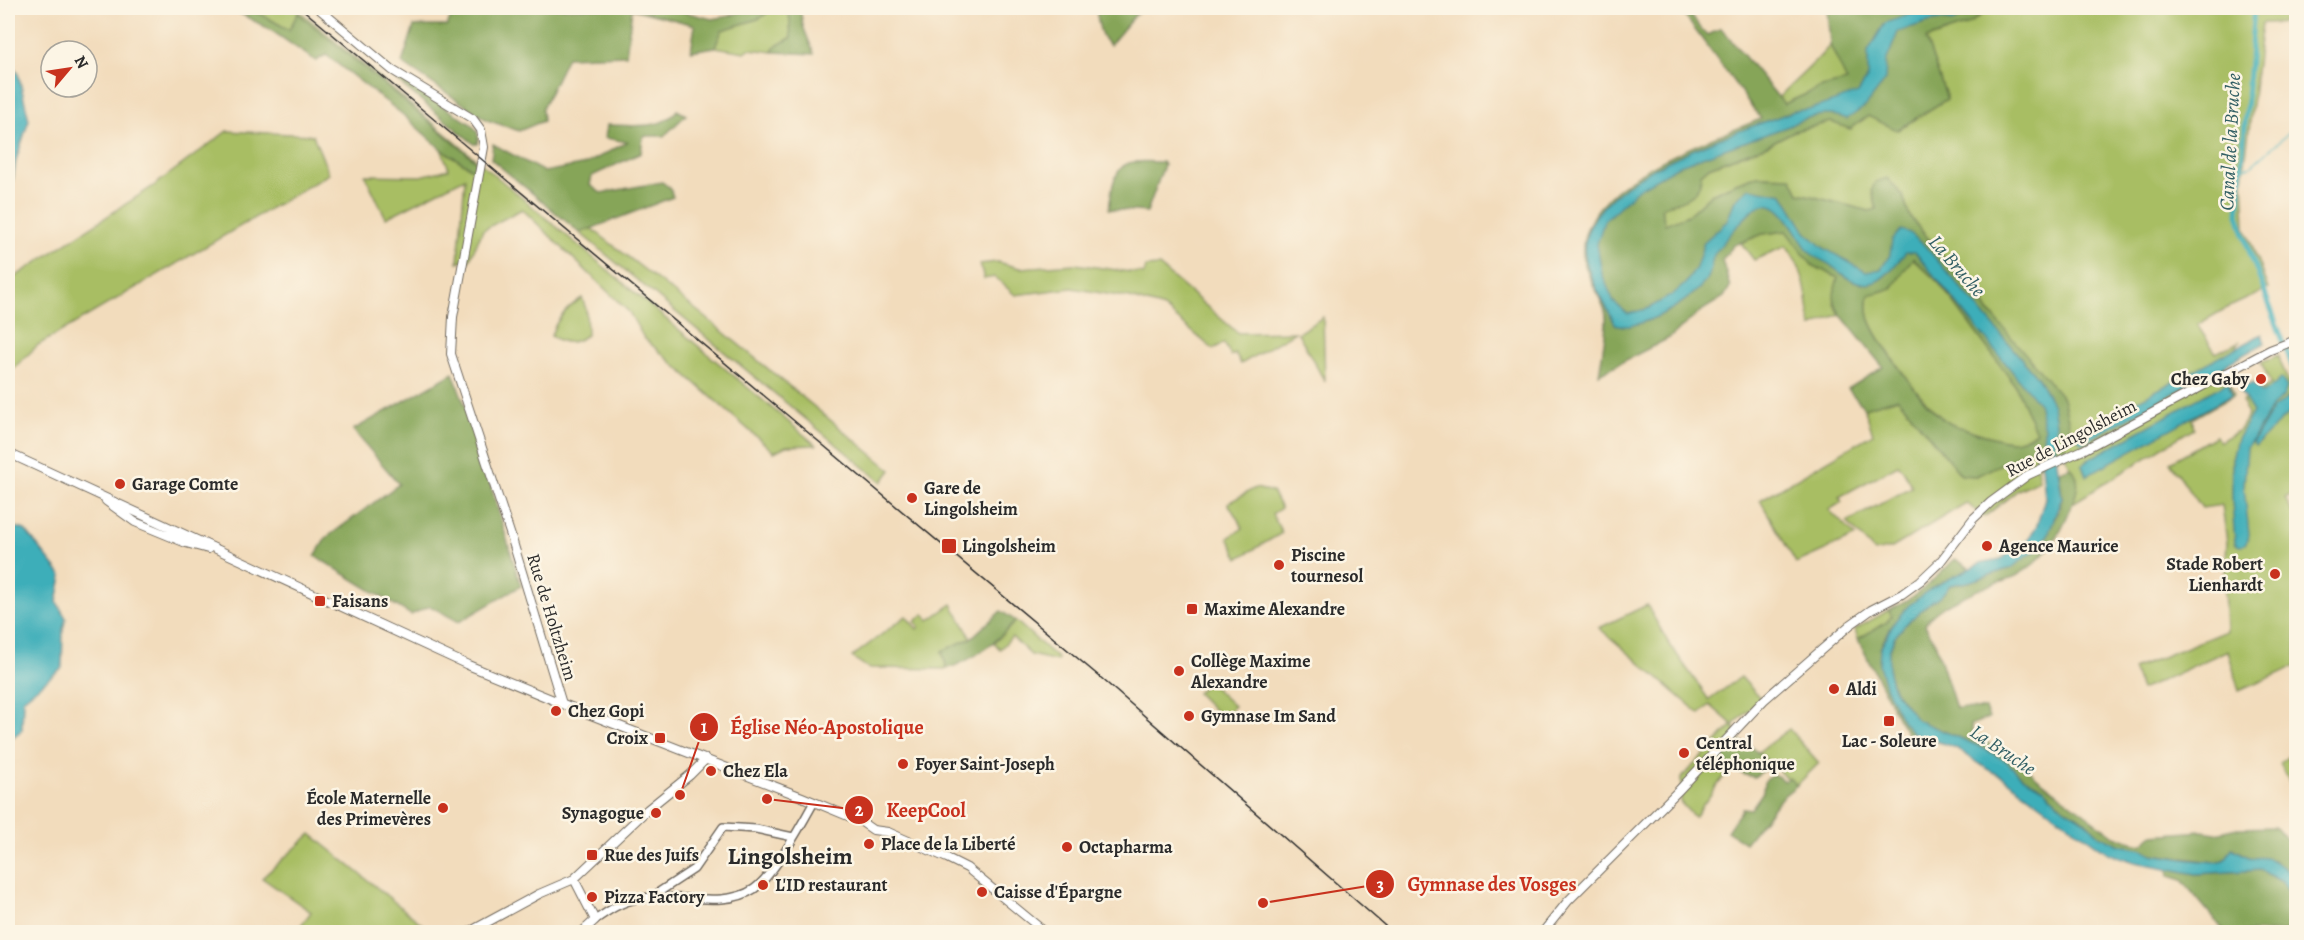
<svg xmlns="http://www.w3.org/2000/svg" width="2304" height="940" viewBox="0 0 2304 940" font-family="Alegreya,serif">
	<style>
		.green { fill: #a8be63; stroke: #6a7447; stroke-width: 1.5 }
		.forest { fill: #86a559; stroke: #586842; stroke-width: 1.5; fill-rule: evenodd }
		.water { fill: #3daeb9; stroke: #346c72; stroke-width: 1.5 }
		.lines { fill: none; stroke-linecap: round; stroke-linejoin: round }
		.stream { stroke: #3daeb9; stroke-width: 1.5 }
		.canal { stroke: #3daeb9; stroke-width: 5 }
		.tertiary-casing { stroke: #71695e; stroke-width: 10 }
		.secondary-casing { stroke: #71695e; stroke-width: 10 }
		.tertiary { stroke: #fff; stroke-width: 7 }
		.secondary { stroke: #fff; stroke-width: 8 }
		.rail { stroke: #2b2b2b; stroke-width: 1.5 }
		.poi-dot { fill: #c8321e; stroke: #fcf5e5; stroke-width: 2 }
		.labels { text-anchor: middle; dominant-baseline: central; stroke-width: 5; stroke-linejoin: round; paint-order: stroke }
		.poi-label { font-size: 18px; font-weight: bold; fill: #2b2b2b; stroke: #fcf5e5; text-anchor: start }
		.street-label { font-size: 18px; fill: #2b2b2b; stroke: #fcf5e5 }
		.water-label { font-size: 20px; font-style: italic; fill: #325f64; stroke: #fcf5e5 }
		.district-label { font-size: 24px; font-weight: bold; fill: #2b2b2b; stroke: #fcf5e5 }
		.leader { fill: none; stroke: #c8321e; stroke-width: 2 }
		.callout-dot { fill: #c8321e; stroke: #fcf5e5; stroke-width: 2 }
		.mark-label { font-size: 18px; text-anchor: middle; font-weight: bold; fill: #fff }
		.callout-label { font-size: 20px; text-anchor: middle; font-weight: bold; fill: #c8321e; stroke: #fcf5e5; stroke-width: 5; stroke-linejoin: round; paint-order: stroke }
	</style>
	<rect width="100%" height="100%" fill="#fcf5e5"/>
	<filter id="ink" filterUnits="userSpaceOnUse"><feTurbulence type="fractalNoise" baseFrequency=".0167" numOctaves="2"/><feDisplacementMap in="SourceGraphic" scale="12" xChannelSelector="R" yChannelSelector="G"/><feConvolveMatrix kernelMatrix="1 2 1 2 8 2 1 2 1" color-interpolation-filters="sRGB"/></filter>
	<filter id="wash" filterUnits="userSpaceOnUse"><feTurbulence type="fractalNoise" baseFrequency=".008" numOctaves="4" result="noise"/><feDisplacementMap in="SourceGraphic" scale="24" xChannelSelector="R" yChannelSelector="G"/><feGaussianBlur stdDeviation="1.35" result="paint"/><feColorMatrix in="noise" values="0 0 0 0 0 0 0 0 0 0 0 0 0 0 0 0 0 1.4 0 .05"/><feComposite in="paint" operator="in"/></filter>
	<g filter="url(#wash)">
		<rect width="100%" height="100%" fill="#f2dcbc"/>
		<path class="green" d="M250 8H296L816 445 786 446 774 452 644 338 629 312 522 209 483 230 469 261 458 262 465 178 386 218 365 175 421 176 449 169 441 149 474 170 383 86 298 13 289 30Z
			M775 8H793L789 10 791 38 774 47 773 52 749 49 745 52 715 47 722 30 758 19Z
			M1991 8H2296V22L2262 23 2243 180 2245 227 2268 289 2223 310 2197 325 2216 353 2239 342 2224 368 2234 395 2192 419 2194 428 2073 503C2082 477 2075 479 2066 458 2063 451 2065 441 2065 434L2071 432 2006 333 1980 298 1910 217 1903 196 1872 190 1877 210 1869 211 1799 193 1791 177 1756 176 1736 183 1711 194 1688 215 1665 225 1661 208C1683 199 1700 200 1701 174L1709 167 1767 145 1794 131 1831 122 1851 129 1868 116 1898 130 1947 99 1926 39 1967 25Z
			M1830 45 1848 81 1822 87 1784 104 1778 98C1795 80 1815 64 1830 45Z
			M227 131 313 135 329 174 38 345 8 374V286L13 278 152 187Z
			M591 228 704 316 891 470 882 482 580 233Z
			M1787 231 1812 265 1839 278 1834 304 1840 314 1811 327C1806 294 1807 274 1786 246L1754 260 1741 243 1762 234Z
			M1912 258 1939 283 2015 385 2037 432C2028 436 2021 441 2011 441 2002 441 1958 427 1949 423 1929 412 1876 339 1869 317 1867 308 1867 303 1869 295L1892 288Z
			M997 262 1020 268 1075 264 1144 274 1146 267 1159 266 1238 333 1295 332 1241 364 1235 354 1231 356 1224 343 1213 349 1164 308 1130 298 1072 288 1015 295 995 277 984 279 980 264Z
			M582 298 586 309 587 335C573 344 566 345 551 336 556 319 568 307 582 298Z
			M1323 317 1325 382 1298 333Z
			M2278 355 2296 403V492L2285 498 2292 512 2296 510V666L2239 691 2228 650 2141 690 2133 669 2226 631 2224 588 2227 542 2222 505 2202 508 2170 462 2212 438 2216 436 2219 442 2239 430 2248 415 2242 401 2271 384 2261 363Z
			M1898 398 1961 475 1976 476 2034 448 2039 480 2018 490 1984 517 1966 503 1892 548 1875 552 1847 522 1912 487 1903 470 1898 465 1839 497 1842 502 1829 510 1856 536 1796 563 1760 500 1873 434 1864 408Z
			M1255 488 1272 492 1281 508 1272 514 1282 533 1239 558 1228 538 1243 528 1228 503Z
			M952 604 971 638 942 651 947 669 868 668 852 657 906 616 917 629 919 627 915 621 924 614 929 620Z
			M1647 605 1668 642 1709 700 1741 677 1761 699 1733 725 1739 741 1720 761 1731 767 1694 817 1681 803V778L1733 725 1710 705 1700 714 1599 628Z
			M1889 610 1891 616 1887 622 1858 639 1855 629Z
			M1016 621 1058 659 1057 661 1031 655 1012 637 1000 649 994 643Z
			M1208 682 1234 706 1222 718 1197 693Z
			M1789 729 1819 763 1797 785 1786 778 1758 752Z
			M2296 750V795L2280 763Z
			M311 834 429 930 427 932H296L311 912 262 878Z"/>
		<path class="forest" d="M230 8H250L289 30 298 13 477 162 474 170 441 149 402 114 326 55 316 61 269 29Z
			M455 8H669L712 19 729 16 752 8H775L758 19 722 30 715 47 691 51 695 25 632 9 626 55 567 57 542 109 543 121 519 131 487 120 402 63 414 26H447Z
			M793 8H800L803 26 814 54 773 52 774 47 791 38 789 9Z
			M1096 8H1141L1110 45C1099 38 1098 20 1096 8Z
			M1679 8H1685L1707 36 1721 28 1784 104 1822 87 1847 81 1830 45 1827 8H1991L1967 25 1926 39 1947 99 1897 130 1868 116 1850 129 1831 122 1794 131 1767 145 1709 167 1701 174C1700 201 1682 198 1661 208L1665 224 1688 215 1711 194 1736 183 1756 176 1791 177 1799 193 1869 211 1877 209 1872 190 1875 182 1887 178 1903 196 1910 217 1930 242 2063 398 2071 432 2065 434V455L2037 466 2034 448 1976 476 1961 475 1898 398 1864 408 1848 389 1883 367 1840 314C1832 300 1833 293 1838 278L1812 265 1786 231 1763 234 1734 245 1722 260 1730 287 1724 297 1701 311 1669 338 1599 374C1601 361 1609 321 1605 311 1598 290 1581 270 1583 246 1588 178 1708 141 1761 119ZM1913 258 1939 283 2015 385 2036 432C2028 437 2021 441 2011 441 2002 441 1957 427 1949 423 1928 412 1876 340 1869 317 1867 308 1867 303 1869 295L1892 288Z
			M393 74 471 124C477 130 480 135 477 144H474L394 78Z
			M677 110 686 115 664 136H643L641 153 592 176 590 185 601 193 662 182 670 188 673 197 580 233 491 159 493 144 544 172 586 164 627 142 605 138 607 125C629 125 664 131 677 110Z
			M1162 162 1164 165 1147 212 1109 209C1111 195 1112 169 1129 163 1138 160 1152 162 1162 162Z
			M453 373 473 427 521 586 459 622 430 606 411 615 315 556 326 538 399 484 353 430Z
			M2071 467C2082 480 2077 491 2072 505 2061 534 2044 561 2016 576 2010 579 2002 581 1995 583 1975 591 1934 606 1925 625L1935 642 1956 708 1985 709 1989 718 1971 725 1973 734 1987 743 2022 761 2036 777 2113 835 2134 843 2143 844 2153 835 2202 831 2216 833 2238 828 2276 827 2295 849 2287 857 2296 872V878L2274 860 2252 859 2233 848 2225 860 2215 862 2152 854 2143 849 2120 845 2099 835 2086 822 2061 806 2043 788 2022 777 2006 761 1981 747 1917 720 1894 690 1889 673 1887 661 1889 652 1894 638 1905 625 1928 604 1940 597 1950 585 1968 582 2011 568 2054 519 2059 511 2062 497 2059 471Z
			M1955 559 1971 569C1932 587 1896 607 1880 649L1896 710 1913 733 1908 735 1898 719 1858 639 1887 622 1891 616 1889 610C1915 599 1935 578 1955 559Z
			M1001 611 1016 621C993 644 977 658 947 669L942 651 971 638Z
			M1739 741 1749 745 1769 762 1764 770 1754 777 1745 775 1720 761Z
			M1772 775 1777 776 1784 781 1789 778 1797 785 1781 798 1745 843 1727 831 1743 808 1751 809 1763 792 1764 782Z
			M2168 868 2196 874 2261 870 2282 882 2296 900V932H2225L2182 880 2169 876Z"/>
		<path class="water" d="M1951 8H1980L1952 22C1937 16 1913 27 1898 32L1886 62 1885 81 1866 106 1847 119C1828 111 1806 116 1789 126L1680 165 1638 189 1604 221 1597 244 1602 274 1614 302 1628 314 1649 308 1672 295 1685 284 1696 268 1704 242 1727 221 1735 200 1749 188 1783 194 1806 232 1822 247 1866 272 1881 269 1890 255 1892 240 1901 230 1910 233 1925 246 2038 378 2053 405 2056 424 2054 440 2062 497 2048 535 2039 548 2011 568 1968 582 1950 585 1940 597 1928 604 1905 625 1894 638 1889 652V673L1894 690 1917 720 1981 747 2006 761 2022 777 2043 788 2061 806 2086 822 2099 835 2120 845 2143 849 2152 854 2191 860 2215 862 2225 860 2232 848 2252 859C2269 853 2284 867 2296 878V902L2282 882 2261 870 2196 874 2135 862 2108 853 2003 777 1989 770 1956 748 1913 733 1903 722 1886 689 1879 665 1880 649 1895 621 1908 606 1933 587 1983 562 2001 559 2028 540 2037 525 2045 498 2042 465 2044 428 2038 403 1915 252H1906C1880 285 1868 296 1833 267 1827 262 1820 260 1814 256 1797 243 1784 193 1757 207 1749 212 1718 247 1714 255 1710 263 1712 274 1706 281 1689 302 1655 321 1629 326 1624 327 1620 325 1615 324 1605 303 1581 267 1585 243 1594 174 1738 133 1794 111L1811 109 1858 93 1868 77V51L1885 23 1914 13Z
			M8 63 18 73 29 120 16 160 13 180 8 184Z
			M2262 334 2265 343 2087 441 2082 443 2078 439V434L2082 430Z
			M2281 378 2287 387 2284 396 2272 406 2247 448 2244 486 2249 535C2248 541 2245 546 2239 546L2235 543 2232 501V459L2237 439 2253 412 2239 389 2252 383 2262 393 2277 383Z
			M2228 382 2232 395 2086 476 2082 465 2091 458Z
			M2289 397 2294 408 2255 446 2252 443 2273 408Z
			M8 525 25 530 62 576 57 602 66 618 63 629 62 668 23 699 22 730 8 741Z"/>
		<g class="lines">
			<path class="stream" d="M2242 167H2250L2296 126"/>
			<path class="canal" d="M2254 8 2238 214 2247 245 2296 376"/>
		</g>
	</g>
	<g filter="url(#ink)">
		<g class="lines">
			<defs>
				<path id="tertiary" d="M657 897 659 892 694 869 723 827 756 829 793 837
					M595 920C608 911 621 902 636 899 672 891 723 910 754 889 774 875 802 824 814 802"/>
				<path id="secondary" d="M318 8 392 70 473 119 481 130 484 147 453 317 451 354 512 539 562 704
					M8 453 468 665 568 706 802 797 860 821 873 830 888 832 947 858 967 868 1045 932
					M106 501 135 522 186 543 208 549
					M574 879 595 920 582 932
					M469 932 539 894 574 879 648 809 690 775 706 759
					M1543 932 1568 901 1678 791 1764 700 1850 625 1871 610 1902 594 1920 581 1940 562 1973 519 1991 502 2028 475 2083 450 2270 350 2296 340"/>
			</defs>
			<use href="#tertiary" class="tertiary-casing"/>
			<use href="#secondary" class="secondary-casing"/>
			<use href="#tertiary" class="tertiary"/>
			<use href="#secondary" class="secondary"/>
			<path class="rail" d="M301 8 1100 677 1392 932"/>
		</g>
	</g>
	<g class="poi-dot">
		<circle cx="2261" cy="379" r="6"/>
		<circle cx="120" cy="484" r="6"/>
		<circle cx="912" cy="498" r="6"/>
		<rect x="941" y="538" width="16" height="16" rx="3"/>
		<circle cx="1987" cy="546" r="6"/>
		<circle cx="1279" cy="565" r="6"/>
		<circle cx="2275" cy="574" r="6"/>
		<rect x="314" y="595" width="12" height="12" rx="3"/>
		<rect x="1186" y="603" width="12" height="12" rx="3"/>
		<circle cx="1179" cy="671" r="6"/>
		<circle cx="1834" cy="689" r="6"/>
		<circle cx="556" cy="711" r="6"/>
		<circle cx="1189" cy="716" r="6"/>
		<rect x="1883" y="715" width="12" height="12" rx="3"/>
		<rect x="654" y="732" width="12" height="12" rx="3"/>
		<circle cx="1684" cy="753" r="6"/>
		<circle cx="903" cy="764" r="6"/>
		<circle cx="711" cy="771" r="6"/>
		<circle cx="443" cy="808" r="6"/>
		<circle cx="656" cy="813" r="6"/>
		<circle cx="869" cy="844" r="6"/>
		<circle cx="1067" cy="847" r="6"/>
		<rect x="586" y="849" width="12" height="12" rx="3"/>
		<circle cx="763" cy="885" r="6"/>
		<circle cx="982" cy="892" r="6"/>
		<circle cx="592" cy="897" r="6"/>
	</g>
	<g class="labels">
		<g class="poi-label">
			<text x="2249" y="379" text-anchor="end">Chez Gaby</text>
			<text x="132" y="484">Garage Comte</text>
			<text x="924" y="488">Gare de<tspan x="924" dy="21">Lingolsheim</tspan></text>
			<text x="962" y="546">Lingolsheim</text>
			<text x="1999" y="546">Agence Maurice</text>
			<text x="1291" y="555">Piscine<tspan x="1291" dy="21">tournesol</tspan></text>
			<text x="2263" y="564" text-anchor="end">Stade Robert<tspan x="2263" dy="21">Lienhardt</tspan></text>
			<text x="332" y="601">Faisans</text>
			<text x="1204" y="609">Maxime Alexandre</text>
			<text x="1191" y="661">Collège Maxime<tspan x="1191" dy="21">Alexandre</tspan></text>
			<text x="1846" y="689">Aldi</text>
			<text x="568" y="711">Chez Gopi</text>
			<text x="1201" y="716">Gymnase Im Sand</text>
			<text x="648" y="738" text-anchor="end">Croix</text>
			<text x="1889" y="741" text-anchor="middle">Lac - Soleure</text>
			<text x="1696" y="743">Central<tspan x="1696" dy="21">téléphonique</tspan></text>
			<text x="915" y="764">Foyer Saint-Joseph</text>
			<text x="723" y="771">Chez Ela</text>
			<text x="431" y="798" text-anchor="end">École Maternelle<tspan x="431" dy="21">des Primevères</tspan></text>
			<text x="644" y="813" text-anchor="end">Synagogue</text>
			<text x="881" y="844">Place de la Liberté</text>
			<text x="1079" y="847">Octapharma</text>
			<text x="604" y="855">Rue des Juifs</text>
			<text x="775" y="885">L'ID restaurant</text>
			<text x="994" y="892">Caisse d'Épargne</text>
			<text x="604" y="897">Pizza Factory</text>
		</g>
		<g class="street-label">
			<text transform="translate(2071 438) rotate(-28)">Rue de Lingolsheim</text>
			<text transform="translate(552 617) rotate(73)">Rue de Holtzheim</text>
		</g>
		<g class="water-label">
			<text transform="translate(2230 142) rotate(-87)">Canal de la Bruche</text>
			<text transform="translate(1957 266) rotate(49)">La Bruche</text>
			<text transform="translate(2003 750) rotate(34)">La Bruche</text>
		</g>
		<g class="district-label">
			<text x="790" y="856">Lingolsheim</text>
		</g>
	</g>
	<path class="leader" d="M680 795L704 727M767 799L859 810M1263 903L1380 884"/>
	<g class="callout-dot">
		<circle cx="680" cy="795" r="6"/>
		<circle cx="767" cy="799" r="6"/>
		<circle cx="1263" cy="903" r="6"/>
		<circle cx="704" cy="727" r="15"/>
		<circle cx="859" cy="810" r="15"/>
		<circle cx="1380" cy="884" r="15"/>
	</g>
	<g class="mark-label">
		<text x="704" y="733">1</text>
		<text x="859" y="816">2</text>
		<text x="1380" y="891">3</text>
	</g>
	<g class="callout-label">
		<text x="827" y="734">Église Néo-Apostolique</text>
		<text x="926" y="817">KeepCool</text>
		<text x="1492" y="891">Gymnase des Vosges</text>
	</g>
	<rect width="2304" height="940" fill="none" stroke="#fcf5e5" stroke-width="30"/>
	<g transform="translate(69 69) rotate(61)"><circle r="28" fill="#fcf5e5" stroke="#a8a49b" stroke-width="1.5"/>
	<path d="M0-4.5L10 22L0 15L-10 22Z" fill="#c8321e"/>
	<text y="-9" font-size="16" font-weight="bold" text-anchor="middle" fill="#2b2b2b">N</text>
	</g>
</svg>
